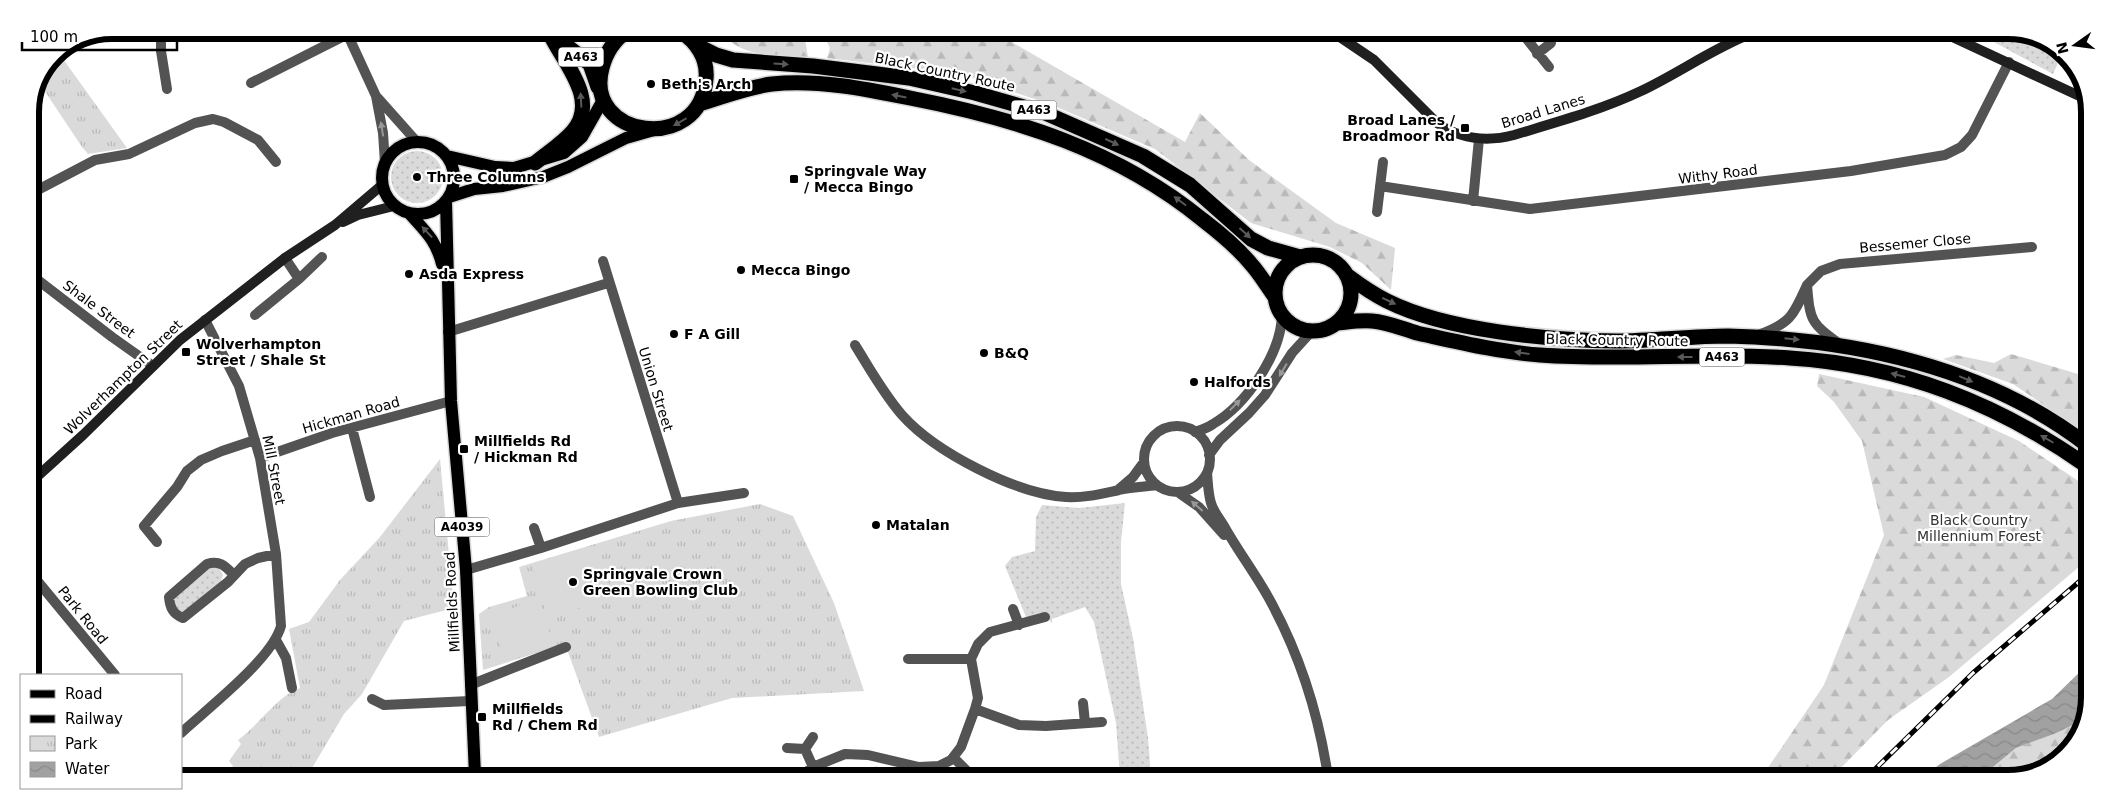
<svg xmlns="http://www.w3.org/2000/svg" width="2120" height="809" viewBox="0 0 2120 809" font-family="'DejaVu Sans',sans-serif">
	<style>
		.grass { fill: url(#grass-dots) }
		.forest { fill: url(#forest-firs) }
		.park { fill: url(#park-tufts) }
		.pitch { fill: #dadada }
		.water { fill: url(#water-waves) }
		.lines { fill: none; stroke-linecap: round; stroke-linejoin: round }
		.primary-casing { stroke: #dbdbdb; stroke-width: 15 }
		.highway-casing { stroke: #dbdbdb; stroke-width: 18 }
		.street { stroke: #535353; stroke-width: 10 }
		.secondary { stroke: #202020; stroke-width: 10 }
		.primary { stroke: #000; stroke-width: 12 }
		.highway { stroke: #000; stroke-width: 15 }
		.rail-casing { stroke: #000; stroke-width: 5 }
		.rail { stroke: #fff; stroke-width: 3; stroke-dasharray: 9; stroke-linecap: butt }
		.oneway { fill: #595959 }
		.oneway2 { fill: #989898 }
		.poi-dot { fill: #000; stroke: #fff; stroke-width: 2 }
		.labels { text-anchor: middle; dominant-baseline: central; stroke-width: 4.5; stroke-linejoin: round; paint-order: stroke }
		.shield { fill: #fff; stroke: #4c4c4c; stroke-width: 1 }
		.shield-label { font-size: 12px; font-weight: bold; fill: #000 }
		.street-label { font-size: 14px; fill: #000; stroke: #fff }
		.poi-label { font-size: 14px; font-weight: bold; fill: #000; stroke: #fff; text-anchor: start }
		.park-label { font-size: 14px; fill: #313131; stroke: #fff }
		.rim { fill: none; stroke: #000; stroke-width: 6 }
	</style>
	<defs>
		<pattern id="grass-dots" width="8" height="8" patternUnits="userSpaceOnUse" patternTransform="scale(1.25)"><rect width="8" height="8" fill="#dadada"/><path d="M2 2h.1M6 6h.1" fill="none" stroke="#b9b9b9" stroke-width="1.8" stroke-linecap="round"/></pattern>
		<pattern id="forest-firs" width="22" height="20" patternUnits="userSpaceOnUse" patternTransform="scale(1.25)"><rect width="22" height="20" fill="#dadada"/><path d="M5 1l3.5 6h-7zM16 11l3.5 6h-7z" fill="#b9b9b9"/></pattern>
		<pattern id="park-tufts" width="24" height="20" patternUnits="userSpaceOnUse" patternTransform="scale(1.25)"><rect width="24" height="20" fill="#dadada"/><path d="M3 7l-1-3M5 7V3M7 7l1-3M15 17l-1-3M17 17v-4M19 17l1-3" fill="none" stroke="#b9b9b9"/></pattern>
		<pattern id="water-waves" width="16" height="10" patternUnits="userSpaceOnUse" patternTransform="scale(1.25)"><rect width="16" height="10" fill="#a1a1a1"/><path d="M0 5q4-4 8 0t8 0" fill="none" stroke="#898989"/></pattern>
	</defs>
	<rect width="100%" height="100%" fill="#fff"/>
	<path class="grass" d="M1979 34H2035L2062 54 2053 74Z
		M391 177a26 26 0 1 1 52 0a26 26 0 1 1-52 0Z
		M1125 503 1121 542V584L1133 638 1148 738 1151 777H1120L1116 723 1094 622 1085 607 1052 619V623L1043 614 1026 617 1005 566 1012 557 1035 551 1036 517 1042 505 1079 508Z
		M211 567 219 568 223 575 220 584 181 613 172 603 174 599Z"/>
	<path class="forest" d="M720 31 998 32V36L1003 37 1185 142 1200 113 1249 160 1336 223 1395 248 1391 290 1362 263 1330 247 1251 223 1155 149 1052 105 961 74 827 58 830 48 825 38 815 35 805 39 808 57C779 57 738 57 720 31Z
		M2011 354 2088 377V435L2013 384 1943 359 1956 355 1994 363Z
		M1819 374 1924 397 2019 441 2087 487V560L1949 677 1888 720 1830 779 1761 778 1824 685 1884 535 1862 441 1834 402 1817 386Z
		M2086 723 2058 762 2008 779H1963L1977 771 1993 767 2016 748 2054 734 2075 724Z"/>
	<path class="park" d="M58 52 127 148 88 154 82 147 40 84 54 54Z
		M440 459 454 608 404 621 362 694 344 714 308 775H225L233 766 229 761 241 744 238 740C258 726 277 696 300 688L289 629 309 622 340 580 380 537Z
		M760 504 793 516 834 603 864 691 732 698 599 737 565 644 483 670 479 614 489 607 527 596 519 567 671 521Z
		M875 766 907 775H928V777L876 776Z"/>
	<path class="pitch" d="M597 546 613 597 548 618 532 566Z
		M537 599 554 644 507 662 490 617Z"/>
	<path class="water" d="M2086 666V709L2075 724 2054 734 2016 748 1993 767 1977 771 1963 779H1921L1940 764 2052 699Z"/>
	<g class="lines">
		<defs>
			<path id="primary" d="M382 178a36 36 0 1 1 72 0a36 36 0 1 1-72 0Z
				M447 156 495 167 514 168 564 153 582 137 603 100
				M449 197 474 189 503 186 543 177 568 167 626 138 654 130
				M446 201 451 401 466 570 475 775
				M410 214C425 231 436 240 442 264"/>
			<path id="highway" d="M627 31C614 40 606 52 602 68 583 138 701 155 706 79 708 59 697 42 680 31
				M554 36 590 64 598 87
				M696 45 716 55 733 60 813 66 909 78 975 93 1045 113 1143 156 1190 185 1251 239 1268 248 1300 257
				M699 104C723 97 747 87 772 84 817 79 866 89 910 98 1018 119 1117 150 1203 220 1220 233 1237 247 1251 264 1260 274 1267 286 1275 297
				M535 163C547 153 563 143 573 131 600 100 563 62 550 34
				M1275 293a38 38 0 1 1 76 0a38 38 0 1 1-76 0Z
				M1348 276C1360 285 1373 294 1387 301 1447 331 1549 340 1616 341 1653 341 1691 336 1728 336 1854 339 1986 367 2087 445
				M1337 323C1348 322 1360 320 1372 321 1387 322 1403 329 1417 333 1458 342 1499 352 1540 355 1623 361 1707 352 1790 358 1901 365 1997 403 2087 466"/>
		</defs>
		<use href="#primary" class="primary-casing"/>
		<use href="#highway" class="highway-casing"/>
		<path class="street" d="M161 30V51L167 89
			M346 31 376 96 383 133 385 163
			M1522 33 1549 67
			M1537 54 1551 43
			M251 83 348 34
			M377 97 417 142
			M1380 186 1530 209 1851 171 1945 155 1961 147 1972 135 2009 62
			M30 194 95 160 129 154 195 123 213 119 224 122 258 140 276 162
			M1473 201 1479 139
			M1377 212 1383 162
			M30 274 112 337 153 366
			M299 279 322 257
			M1807 285 1821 271 1840 264 2032 247
			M255 315 299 279 285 258
			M448 332 608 283
			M1758 335C1791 323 1793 316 1807 285 1810 322 1811 323 1841 345
			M855 345C870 369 883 393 902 415 935 452 1016 494 1066 497 1085 498 1100 494 1119 490 1131 487 1144 487 1157 485
			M1144 459a33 33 0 1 1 66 0a33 33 0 1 1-66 0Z
			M352 428 370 497
			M1195 432C1201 430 1208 428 1213 424 1246 405 1281 354 1282 315
			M1209 455 1220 440 1249 413 1265 395 1292 353 1312 331
			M260 458 332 433 451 401
			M1207 473C1208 483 1208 493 1211 503 1213 511 1220 519 1224 526 1239 553 1258 577 1272 604 1301 658 1319 716 1328 777
			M1119 489 1133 477 1144 462
			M1179 493 1199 507 1224 535
			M678 503 744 493
			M534 528 541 548
			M157 542 144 526 177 487 187 471 201 460 222 451 255 440
			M466 570 541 548 678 503 603 261
			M30 572 115 675
			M234 575C225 566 220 560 207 564L169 597C170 608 173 614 183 618L228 582 245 564 258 558 276 554
			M1013 609 1019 625
			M276 640 286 658 292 688
			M908 659H971
			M470 685 566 647
			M372 699 384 705 470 701
			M1083 703 1085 723
			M975 709 1019 725 1046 726 1102 722
			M181 733C208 708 272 659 281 626L276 554 260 458 239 386 205 320
			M787 748 805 749 813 767
			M805 749 813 737
			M954 758 973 777
			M313 775V774
			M801 776 813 767 845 754 868 755 919 767 939 766 951 760 961 747 975 709 978 698 971 659 978 644 990 632 1045 617"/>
		<path class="secondary" d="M1334 33 1374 60 1437 123C1460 139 1487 142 1514 135 1557 122 1601 110 1641 91 1679 73 1712 49 1750 34
			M1946 34 2088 100
			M343 222 358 215 394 206
			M30 483 83 435 180 340 285 258 335 225 382 185"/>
		<use href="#primary" class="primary"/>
		<use href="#highway" class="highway"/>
		<defs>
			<path id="rail" d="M1865 779 1973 673 2087 575"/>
		</defs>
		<use href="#rail" class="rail-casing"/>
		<use href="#rail" class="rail"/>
	</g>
	<defs><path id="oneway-solid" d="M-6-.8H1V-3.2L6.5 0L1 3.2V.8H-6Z" transform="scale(1.25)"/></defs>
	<g class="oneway">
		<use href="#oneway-solid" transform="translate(781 64) rotate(4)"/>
		<use href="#oneway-solid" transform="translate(959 90) rotate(13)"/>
		<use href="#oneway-solid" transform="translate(899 96) rotate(-169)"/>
		<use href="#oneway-solid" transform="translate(581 100) rotate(-93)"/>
		<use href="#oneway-solid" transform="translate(680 122) rotate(150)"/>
		<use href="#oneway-solid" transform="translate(1112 142) rotate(25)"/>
		<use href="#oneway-solid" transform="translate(1180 201) rotate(-143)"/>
		<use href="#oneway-solid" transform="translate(427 232) rotate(-133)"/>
		<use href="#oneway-solid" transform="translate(1245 233) rotate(42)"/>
		<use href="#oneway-solid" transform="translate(1389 301) rotate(25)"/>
		<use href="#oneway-solid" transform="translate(1792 339) rotate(6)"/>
		<use href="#oneway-solid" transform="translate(1522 353) rotate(-172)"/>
		<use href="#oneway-solid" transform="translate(1685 357) rotate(180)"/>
		<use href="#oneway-solid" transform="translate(1898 375) rotate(-165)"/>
		<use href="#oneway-solid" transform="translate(1966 379) rotate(23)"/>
		<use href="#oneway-solid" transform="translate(2047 439) rotate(-150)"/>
	</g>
	<g class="oneway2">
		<use href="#oneway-solid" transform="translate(382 129) rotate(-99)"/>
		<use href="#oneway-solid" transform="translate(1283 370) rotate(121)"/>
		<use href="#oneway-solid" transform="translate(1235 405) rotate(-46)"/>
		<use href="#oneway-solid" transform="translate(1197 506) rotate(-139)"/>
	</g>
	<g class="poi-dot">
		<circle cx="651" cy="84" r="5"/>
		<rect x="1460" y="123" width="10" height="10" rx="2.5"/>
		<circle cx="417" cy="177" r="5"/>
		<rect x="789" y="174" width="10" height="10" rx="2.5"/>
		<circle cx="741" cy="270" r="5"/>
		<circle cx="409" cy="274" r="5"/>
		<circle cx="674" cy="334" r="5"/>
		<rect x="181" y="347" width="10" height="10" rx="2.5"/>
		<circle cx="984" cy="353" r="5"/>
		<circle cx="1194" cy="382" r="5"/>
		<rect x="459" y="444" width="10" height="10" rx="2.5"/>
		<circle cx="876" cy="525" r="5"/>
		<circle cx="573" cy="582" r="5"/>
		<rect x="477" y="712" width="10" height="10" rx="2.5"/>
	</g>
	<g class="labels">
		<g class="shield">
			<rect x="558.5" y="47.5" width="45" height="19" rx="4"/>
			<rect x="1011.5" y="100.5" width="45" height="19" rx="4"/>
			<rect x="1699.5" y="347.5" width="45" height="19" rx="4"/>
			<rect x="434.5" y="517.5" width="55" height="19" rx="4"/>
		</g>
		<g class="shield-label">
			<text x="581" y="57">A463</text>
			<text x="1034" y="110">A463</text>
			<text x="1722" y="357">A463</text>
			<text x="462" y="527">A4039</text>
		</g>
		<g class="street-label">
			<text transform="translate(945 72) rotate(12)">Black Country Route</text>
			<text transform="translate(1543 111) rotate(-17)">Broad Lanes</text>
			<text transform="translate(1718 174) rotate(-7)">Withy Road</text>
			<text transform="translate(1915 243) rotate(-5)">Bessemer Close</text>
			<text transform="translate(99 309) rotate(37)">Shale Street</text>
			<text transform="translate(1617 340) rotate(1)">Black Country Route</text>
			<text transform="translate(123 377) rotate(-44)">Wolverhampton Street</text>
			<text transform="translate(656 389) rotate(73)">Union Street</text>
			<text transform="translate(351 415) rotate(-16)">Hickman Road</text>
			<text transform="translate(274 470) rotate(79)">Mill Street</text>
			<text transform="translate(452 602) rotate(-93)">Millfields Road</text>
			<text transform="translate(83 615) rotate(51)">Park Road</text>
		</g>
		<g class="poi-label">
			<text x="661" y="84">Beth's Arch</text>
			<text x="1455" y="120" text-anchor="end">Broad Lanes /<tspan x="1455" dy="16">Broadmoor Rd</tspan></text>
			<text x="804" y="171">Springvale Way<tspan x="804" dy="16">/ Mecca Bingo</tspan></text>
			<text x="427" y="177">Three Columns</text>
			<text x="751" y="270">Mecca Bingo</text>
			<text x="419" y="274">Asda Express</text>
			<text x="684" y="334">F A Gill</text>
			<text x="196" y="344">Wolverhampton<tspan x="196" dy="16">Street / Shale St</tspan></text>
			<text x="994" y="353">B&amp;Q</text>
			<text x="1204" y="382">Halfords</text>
			<text x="474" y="441">Millfields Rd<tspan x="474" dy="16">/ Hickman Rd</tspan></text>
			<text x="886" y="525">Matalan</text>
			<text x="583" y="574">Springvale Crown<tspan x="583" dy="16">Green Bowling Club</tspan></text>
			<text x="492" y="709">Millfields<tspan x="492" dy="16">Rd / Chem Rd</tspan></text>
		</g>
		<g class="park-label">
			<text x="1979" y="520">Black Country<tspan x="1979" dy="16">Millennium Forest</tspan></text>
		</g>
	</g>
	<path d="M0 0H2120V809H0ZM112 39H2008A73 73 0 0 1 2081 112V697A73 73 0 0 1 2008 770H112A73 73 0 0 1 39 697V112A73 73 0 0 1 112 39Z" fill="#fff" fill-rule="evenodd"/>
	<path class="rim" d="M112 39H2008A73 73 0 0 1 2081 112V697A73 73 0 0 1 2008 770H112A73 73 0 0 1 39 697V112A73 73 0 0 1 112 39Z"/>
	<rect x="20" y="674" width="162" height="115" fill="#ffffff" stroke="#999999"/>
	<rect x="30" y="690" width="25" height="8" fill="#000000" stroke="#999999"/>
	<text x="65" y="699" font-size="15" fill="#000000">Road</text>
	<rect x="30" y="715" width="25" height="8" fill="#000000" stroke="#999999"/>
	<text x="65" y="724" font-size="15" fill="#000000">Railway</text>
	<rect x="30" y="736" width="25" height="15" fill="url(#park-tufts)" stroke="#999999"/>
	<text x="65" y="749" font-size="15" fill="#000000">Park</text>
	<rect x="30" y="762" width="25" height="15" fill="url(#water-waves)" stroke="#999999"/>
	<text x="65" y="774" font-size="15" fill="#000000">Water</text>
	<g transform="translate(2075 45) rotate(256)" stroke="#ffffff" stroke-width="4" paint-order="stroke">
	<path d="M0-4L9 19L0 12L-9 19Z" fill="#000000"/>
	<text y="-8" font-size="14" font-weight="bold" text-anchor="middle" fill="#000000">N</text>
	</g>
	<path d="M22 42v8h155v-8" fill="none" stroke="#000000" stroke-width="2.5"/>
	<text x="30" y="42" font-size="15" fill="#000000" stroke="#ffffff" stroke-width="4" paint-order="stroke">100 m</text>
</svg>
